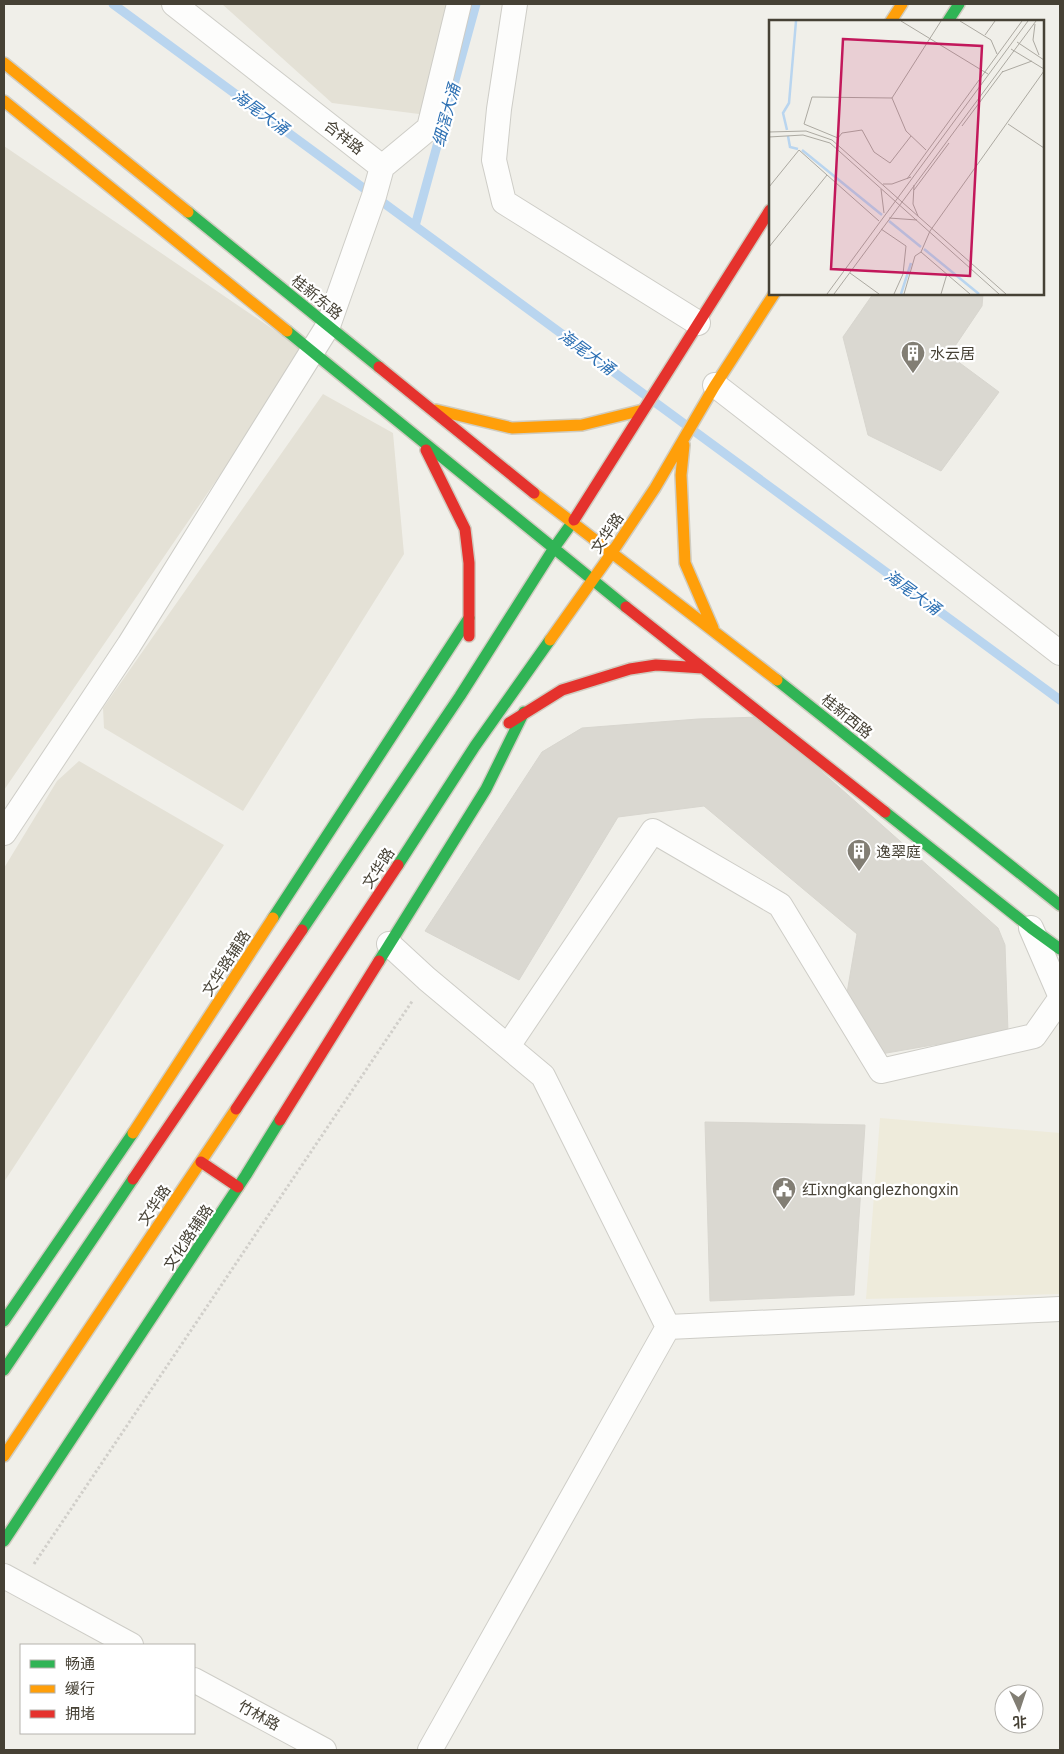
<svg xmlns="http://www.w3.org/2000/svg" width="1064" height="1754" viewBox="0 0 1064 1754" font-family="Inter,'Noto Sans SC',sans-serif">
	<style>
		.residential { fill: #e4e1d6 }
		.education { fill: #eeebdb }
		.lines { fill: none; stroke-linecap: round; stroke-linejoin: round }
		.stream { stroke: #b9d5ef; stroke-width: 9 }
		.building { fill: #dad8d1; stroke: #d8d6cf }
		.street-casing { stroke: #cecdc7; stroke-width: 26 }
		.fast-casing { stroke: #d0ccc0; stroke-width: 14 }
		.slow-casing { stroke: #d0ccc0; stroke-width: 14 }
		.jam-casing { stroke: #d0ccc0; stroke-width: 14 }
		.path { stroke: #d1cfca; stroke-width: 3; stroke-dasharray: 2.5 2.5; stroke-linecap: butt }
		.street { stroke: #fdfdfc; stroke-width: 24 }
		.fast { stroke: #30b455; stroke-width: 11 }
		.slow { stroke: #ff9f0a; stroke-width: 11 }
		.jam { stroke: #e5322d; stroke-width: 11 }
		.labels { text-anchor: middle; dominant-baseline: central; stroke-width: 4.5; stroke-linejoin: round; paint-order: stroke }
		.street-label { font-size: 15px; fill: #464135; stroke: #fff }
		.poi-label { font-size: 15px; fill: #464135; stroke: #fff; text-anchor: start }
		.water-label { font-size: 16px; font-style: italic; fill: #2d70b3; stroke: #fff }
		.inset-river { fill: none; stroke: #b9d5ef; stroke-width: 2.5 }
		.inset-road { fill: none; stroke: #aca9a1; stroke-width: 1 }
		.view { fill: #c2185b; fill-opacity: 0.15; stroke: #c2185b; stroke-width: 2.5 }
		.inset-edge { fill: none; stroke: #464135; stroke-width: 2.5 }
	</style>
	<rect width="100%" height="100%" fill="#f0efe9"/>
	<path class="residential" d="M222 4H453L427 115 332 103Z
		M4 146 305 351 4 790Z
		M323 394 393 433 404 554 243 811 104 728 103 708Z
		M79 761 224 845 4 1182V868L57 781Z"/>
	<path class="education" d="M880 1118 1060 1133V1294L866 1299Z"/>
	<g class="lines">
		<path class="stream" d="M113 4 1060 700
			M415 226 476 4"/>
	</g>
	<path class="building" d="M873 294H983L982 306 949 355 999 392 941 471 868 435 843 337Z
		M760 717 998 928 1005 945 1008 1032 875 1055 846 999 857 934 704 806 618 817 519 980 425 931 542 752 582 728 698 719Z
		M705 1122 865 1125 854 1295 710 1301Z"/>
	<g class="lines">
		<defs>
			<path id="street" d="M515 4 499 109 494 160 504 202 698 323
				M382 167 429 128 459 4
				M715 385 1060 653
				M4 833 129 645 328 326 374 196 382 167 174 4
				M1031 928 1060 995
				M389 944 427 979 543 1076 668 1327 430 1750
				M508 1046 653 831 780 905 881 1071 1034 1036 1060 999
				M668 1327 1060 1309
				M4 1576 131 1645
				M194 1680 324 1750"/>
			<path id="fast" d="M948 21 959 4
				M188 212 379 367
				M287 331 626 607
				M777 680 1060 905
				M885 812 1031 928 1060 949
				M398 865 475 746 550 640
				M273 918 469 618
				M302 930 460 696 554 548 574 520
				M379 961 486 789 524 712
				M4 1321 133 1133
				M4 1370 133 1179
				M4 1541 246 1175 280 1120"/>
			<path id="slow" d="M891 21 902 4
				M4 63 188 212
				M4 101 287 331
				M436 410 512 428 582 425 643 410
				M684 445 681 475 685 563 713 628
				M534 493 777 680
				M550 640 611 554 655 488 714 387 774 294
				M133 1133 273 918
				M4 1456 236 1109"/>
			<path id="jam" d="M379 367 534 493
				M426 450 465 529 469 563V636
				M574 520 770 210
				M626 607 885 812
				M509 723 562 690 630 669 656 665 703 668
				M236 1109 398 865
				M280 1120 379 961
				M201 1162 238 1187
				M133 1179 302 930"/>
		</defs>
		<use href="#street" class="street-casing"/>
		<use href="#fast" class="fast-casing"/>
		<use href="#slow" class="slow-casing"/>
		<use href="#jam" class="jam-casing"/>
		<path class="path" d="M34 1564 413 1000"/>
		<use href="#street" class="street"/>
		<use href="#fast" class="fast"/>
		<use href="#slow" class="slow"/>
		<use href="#jam" class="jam"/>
	</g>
	<defs>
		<symbol id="building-pin" viewBox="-11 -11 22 30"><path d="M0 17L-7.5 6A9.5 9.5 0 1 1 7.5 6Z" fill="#827e74" stroke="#fff"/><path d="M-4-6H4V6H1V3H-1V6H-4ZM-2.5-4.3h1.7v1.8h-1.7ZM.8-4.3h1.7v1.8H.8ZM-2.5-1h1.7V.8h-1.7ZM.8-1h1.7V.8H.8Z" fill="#fff"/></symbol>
		<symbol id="civic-pin" viewBox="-11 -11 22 30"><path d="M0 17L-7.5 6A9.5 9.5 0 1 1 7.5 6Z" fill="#827e74" stroke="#fff"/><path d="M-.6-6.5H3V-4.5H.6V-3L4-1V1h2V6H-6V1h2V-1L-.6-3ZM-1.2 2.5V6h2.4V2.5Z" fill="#fff"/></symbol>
	</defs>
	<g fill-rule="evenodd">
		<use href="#building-pin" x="899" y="339" width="28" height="38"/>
		<use href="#building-pin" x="845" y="837" width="28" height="38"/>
		<use href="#civic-pin" x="770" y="1175" width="28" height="38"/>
	</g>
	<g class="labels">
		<g class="street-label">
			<text transform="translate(344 137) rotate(38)">合祥路</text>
			<text transform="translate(317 297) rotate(39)">桂新东路</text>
			<text transform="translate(607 533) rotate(-56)">文华路</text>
			<text transform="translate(847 716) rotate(39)">桂新西路</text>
			<text transform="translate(378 868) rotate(-57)">文华路</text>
			<text transform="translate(226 963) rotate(-57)">文华路辅路</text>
			<text transform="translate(154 1205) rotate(-56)">文华路</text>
			<text transform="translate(188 1237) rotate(-56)">文化路辅路</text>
			<text transform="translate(259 1715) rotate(29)">竹林路</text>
		</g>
		<g class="poi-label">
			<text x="930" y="353">水云居</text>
			<text x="876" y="851">逸翠庭</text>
			<text x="802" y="1189">红ixngkanglezhongxin</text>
		</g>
		<g class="water-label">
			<text transform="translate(261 112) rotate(36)">海尾大涌</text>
			<text transform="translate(446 115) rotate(-75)">细滘大涌</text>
			<text transform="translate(587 352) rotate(36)">海尾大涌</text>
			<text transform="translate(913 592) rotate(36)">海尾大涌</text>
		</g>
	</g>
	<g transform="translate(769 20)">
		<rect width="275" height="275" fill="#f0efe9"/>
		<path class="inset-river" d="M18 110 14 93 20 83 27 1M19 116 21 127 29 129M33 130 113 195M120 201 152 227M155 229 210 274M132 274 142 243"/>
		<path class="inset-road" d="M132 1 219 54M191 1 222 20 228 34M266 4 264 20 270 35M216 15 226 1M248 22 275 40M242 29 275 49M233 52 263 41M239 104 275 128M193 106 234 51M0 112 37 111 63 120 237 274M0 117 34 115 61 123 230 274M69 118 35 104 43 77 123 78M69 118 73 113 93 110 105 132 121 143 142 116M157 130 137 111 123 78 172 1M138 159 253 1M114 164H123L142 157M145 165 144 184 149 196M0 167 30 130 58 155M112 169 115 193M145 170 180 123M120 198 148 200M112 209 137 226 134 254 125 274M0 227 58 155 110 201M81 253 110 274M58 274 259 1M65 274 267 1M135 274 146 236 152 232M172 274 178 254M201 274 152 232 161 211 275 51"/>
		<path class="view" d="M74 19 213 26 201 256 62 249Z"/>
		<rect width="275" height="275" class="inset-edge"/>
	</g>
	<rect width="1064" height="1754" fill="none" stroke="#464135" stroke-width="10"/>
	<rect x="20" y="1644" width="175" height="90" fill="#ffffff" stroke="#b5b3ae"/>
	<rect x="30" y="1660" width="25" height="8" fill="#30b455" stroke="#b5b3ae"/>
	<text x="65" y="1669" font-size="15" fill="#464135">畅通</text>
	<rect x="30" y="1685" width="25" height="8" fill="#ff9f0a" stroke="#b5b3ae"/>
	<text x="65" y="1694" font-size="15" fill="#464135">缓行</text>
	<rect x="30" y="1710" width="25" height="8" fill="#e5322d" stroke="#b5b3ae"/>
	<text x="65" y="1719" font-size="15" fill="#464135">拥堵</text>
	<g transform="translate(1019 1709) rotate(177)"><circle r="24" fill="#ffffff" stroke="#b5b3ae"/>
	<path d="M0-4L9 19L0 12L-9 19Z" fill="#827e74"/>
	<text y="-8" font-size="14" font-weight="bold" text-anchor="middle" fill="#464135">北</text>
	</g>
</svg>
